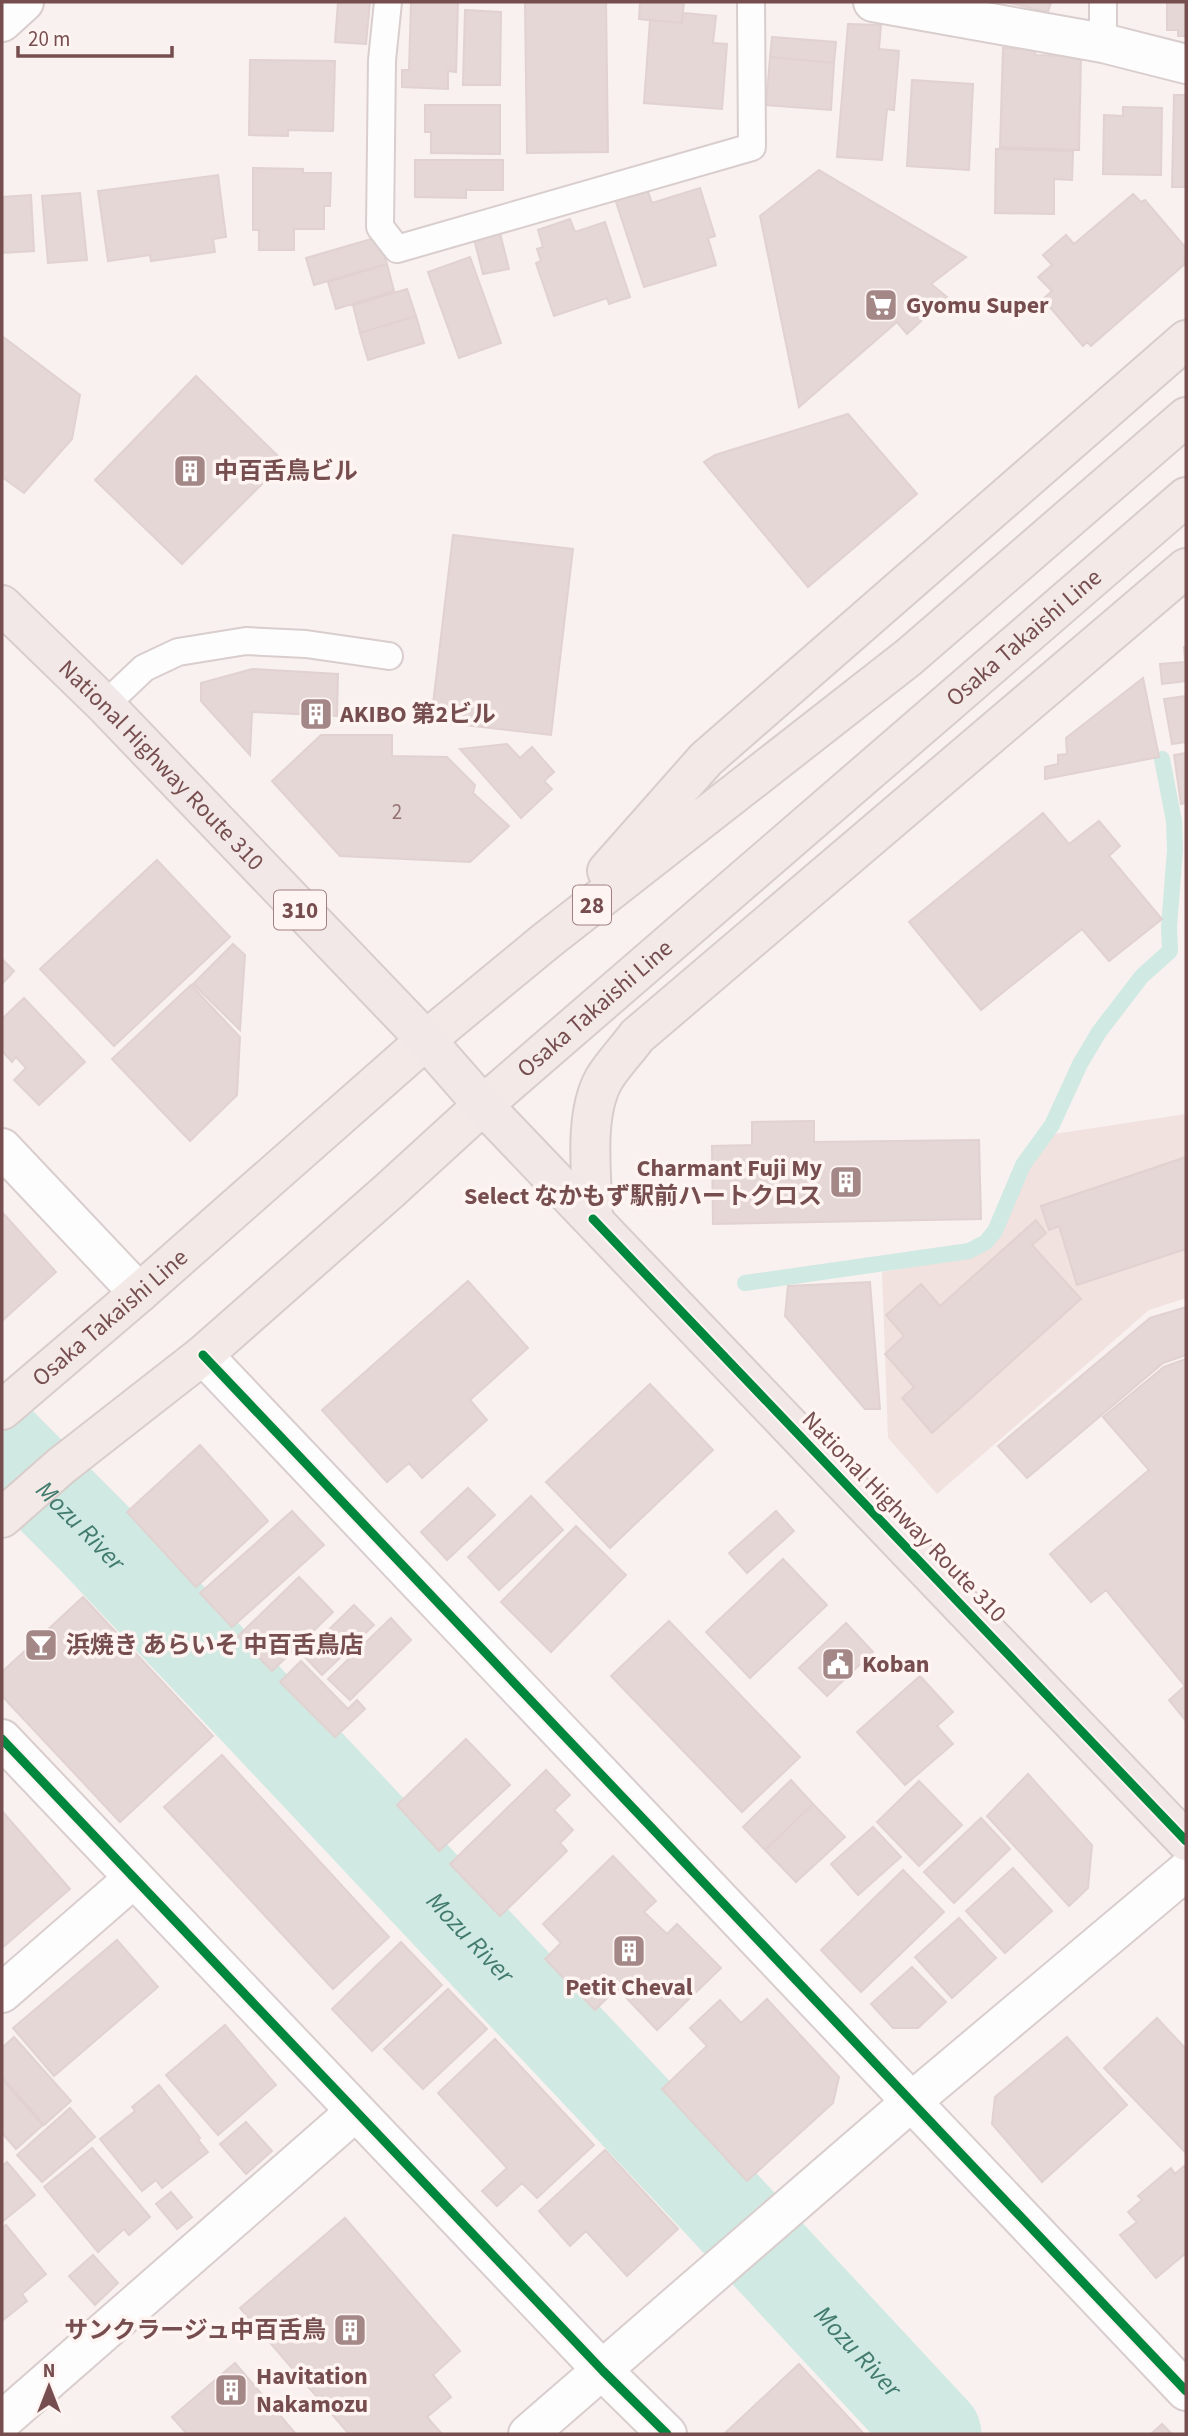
<svg xmlns="http://www.w3.org/2000/svg" width="1188" height="2436" viewBox="0 0 1188 2436" font-family="'Source Sans 3','Noto Sans JP',sans-serif">
	<style>
		.residential { fill: #f1e2df }
		.lines { fill: none; stroke-linecap: round; stroke-linejoin: round }
		.stream { stroke: #d0e9e2; stroke-width: 16 }
		.river { stroke: #d0e9e2; stroke-width: 93 }
		.building { fill: #e4d7d6; stroke: #e1d2d1; stroke-width: 2 }
		.service-casing { stroke: #d9cecd; stroke-width: 30 }
		.minor-casing { stroke: #d9cecd; stroke-width: 42 }
		.tertiary-casing { stroke: #d9cecd; stroke-width: 42 }
		.primary-casing { stroke: #d9cdcc; stroke-width: 42 }
		.trunk-casing { stroke: #d9cdcc; stroke-width: 42 }
		.service { stroke: #fefdfd; stroke-width: 26 }
		.minor { stroke: #fefdfd; stroke-width: 38 }
		.tertiary { stroke: #fefdfd; stroke-width: 38 }
		.primary { stroke: #f3eae7; stroke-width: 38 }
		.trunk { stroke: #f2e8e7; stroke-width: 38 }
		.cycleway-casing { stroke: #fef4f1; stroke-width: 13 }
		.cycleway { stroke: #00873e; stroke-width: 9 }
		.labels { text-anchor: middle; dominant-baseline: central; stroke-width: 7; stroke-linejoin: round; paint-order: stroke }
		.number-label { font-size: 21px; fill: #947273 }
		.shield { fill: #fef4f1; stroke: #a08080; stroke-width: 2 }
		.shield-label { font-size: 23px; font-weight: bold; fill: #774e4f }
		.poi-label { font-size: 24px; font-weight: bold; fill: #774e4f; stroke: #fef4f1; text-anchor: start }
		.street-label { font-size: 24px; fill: #774e4f; stroke: #fef4f1 }
		.water-label { font-size: 26px; font-style: italic; fill: #427b6e; stroke: #fef4f1 }
	</style>
	<rect width="100%" height="100%" fill="#f8f1ef"/>
	<path class="residential" d="M1186 1114V1298L1149 1310 937 1494 888 1438 882 1272 970 1257 989 1246 1005 1226 1010 1204 1026 1172 1054 1134Z"/>
	<g class="lines">
		<path class="stream" d="M745 1283 969 1251 986 1242 995 1231 1023 1165 1052 1125 1080 1064 1099 1032 1142 976 1170 951 1169 927 1175 850 1174 821 1162 759"/>
		<path class="river" id="s1" d="M2 1446 92 1536 251 1704 716 2198 935 2434"/>
	</g>
	<path class="building" d="M338 2H370L366 44 335 42Z
		M411 2H458L456 72 448 71V89L402 87V70H409Z
		M525 2H606L608 152 527 153Z
		M640 2H684L682 23 639 19Z
		M1005 2H1051L1048 12Z
		M1167 2H1186V36H1178V30H1167Z
		M465 10 501 12 500 85H463Z
		M683 13 716 16 713 43 727 44 722 109 644 103 650 20 682 23Z
		M848 24 881 25 879 49 899 51 894 110 887 109 882 160 837 157Z
		M772 37 836 42 834 63 770 57Z
		M1003 48 1036 49 1035 55 1081 56 1079 150 1000 147Z
		M770 57 834 63 831 110 766 105Z
		M250 60 335 61 333 131 288 130V136L249 135Z
		M912 80 973 84 969 170 907 166Z
		M1174 95H1186V187H1172Z
		M425 105H500V154L431 153V132H425Z
		M1123 107 1162 108 1161 175 1103 174 1104 115 1123 116Z
		M996 149 1073 151 1072 180 1054 179V214L995 213Z
		M415 160H503V190H466V198L415 197Z
		M253 168 303 169V173H331L330 206H324V229H294V250H259V230H253Z
		M819 170 966 257 931 284 947 297 907 334 897 322 799 407 760 216Z
		M218 175 226 237 213 239 215 252 151 261 150 255 108 261 98 191Z
		M700 188 715 236 708 238 716 265 644 287 615 199 647 189 652 203Z
		M80 193 87 260 48 263 42 196Z
		M1133 194 1141 202 1145 200 1186 248V256L1184 258 1186 263 1091 346 1087 342 1083 346 1043 299 1052 291 1038 277 1052 265 1043 255 1066 235 1074 244Z
		M31 195 34 251 2 253V197Z
		M570 219 575 232 605 222 630 297 609 304 607 298 554 316 536 263 541 261 537 249 543 247 538 230Z
		M500 233 509 269 483 274 474 239Z
		M378 237 387 264 314 285 306 258Z
		M470 257 501 343 459 358 428 272Z
		M387 264 394 291 336 309 328 282Z
		M407 289 416 316 360 333 353 305Z
		M416 316 424 343 368 360 360 333Z
		M2 336 80 395 72 439 24 493 2 477Z
		M196 376 284 462 182 564 95 480Z
		M848 414 917 494 808 587 704 462 715 455Z
		M453 535 573 549 551 735 431 721Z
		M1184 647H1186V681L1162 684 1160 664 1185 662Z
		M252 669 338 674 337 716 252 712 250 755 201 701V683Z
		M1143 678 1159 757 1045 779V767L1058 764V755L1067 754 1066 738Z
		M1186 696V742L1172 744 1164 699Z
		M321 735H392V756L447 757 475 785 473 793 509 826 470 862 340 856 272 781Z
		M507 744 520 758 532 747 554 772 544 781 552 789 521 818 460 749Z
		M1186 753V803L1181 804 1174 755Z
		M1043 813 1069 844 1099 821 1120 846 1109 856 1162 919 1109 961 1082 929 981 1010 909 922Z
		M157 860 230 937 114 1046 40 969Z
		M233 944 245 955 240 1030 193 984Z
		M2 959 14 971 2 984Z
		M191 985 240 1037 237 1095 190 1141 112 1059Z
		M24 998 85 1062 39 1105 14 1080 26 1068 16 1057 12 1062 2 1051V1019Z
		M814 1121V1142L979 1140 981 1219 713 1224 712 1146 752 1145V1122Z
		M1186 1157V1249L1077 1285 1059 1226 1049 1230 1041 1206Z
		M2 1212 56 1272 2 1321Z
		M1036 1220 1046 1233 1032 1245 1081 1299 932 1433 902 1398 914 1387 885 1354 904 1336 886 1315 921 1284 940 1306Z
		M468 1281 528 1348 470 1400 487 1420 422 1478 409 1463 387 1482 322 1410Z
		M870 1282 880 1409H865L785 1316 788 1286Z
		M1186 1307V1355L1163 1363 1027 1478 998 1446 1150 1318Z
		M1186 1359V1721L1169 1700 1185 1686 1106 1590 1091 1602 1050 1554 1149 1470 1103 1417 1164 1367Z
		M650 1384 713 1450 610 1548 546 1482Z
		M200 1445 268 1521 196 1587 127 1512Z
		M468 1488 495 1515 447 1560 421 1532Z
		M531 1496 563 1530 499 1590 468 1557Z
		M292 1511 324 1545 232 1627 200 1593Z
		M776 1511 794 1531 747 1573 729 1553Z
		M576 1526 626 1575 551 1652 501 1602Z
		M783 1559 827 1605 750 1678 706 1632Z
		M299 1577 333 1612 272 1671 238 1636Z
		M83 1597 213 1736 120 1822 2 1696V1672Z
		M354 1605 374 1625 322 1675 303 1655Z
		M391 1618 411 1640 350 1700 328 1679Z
		M669 1621 800 1757 742 1812 611 1676Z
		M846 1623 873 1652 827 1696 799 1668Z
		M301 1661 348 1709 357 1700 365 1709 335 1737 280 1682Z
		M920 1676 953 1712 937 1726 953 1744 905 1785 857 1732Z
		M466 1739 510 1785 439 1851 397 1805Z
		M222 1755 389 1937 333 1989 164 1807Z
		M546 1770 570 1795 554 1810 573 1830 560 1843 567 1851 500 1916 450 1864Z
		M1028 1774 1092 1845 1088 1888 1069 1906 987 1816Z
		M791 1780 813 1804 765 1850 743 1827Z
		M919 1781 962 1825 919 1866 877 1822Z
		M813 1804 845 1837 796 1882 765 1850Z
		M2 1811 70 1889 2 1948Z
		M981 1818 1010 1849 954 1903 924 1872Z
		M873 1827 901 1857 858 1895 831 1864Z
		M613 1856 656 1901 644 1912 667 1934 677 1924 721 1968 657 2030 617 1988 595 2010 545 1959 561 1943 543 1924Z
		M1013 1868 1052 1911 1005 1953 966 1911Z
		M903 1870 944 1912 861 1992 821 1950Z
		M959 1918 996 1958 952 1998 915 1957Z
		M117 1940 158 1987 54 2076 13 2028Z
		M401 1942 442 1985 372 2051 332 2009Z
		M912 1967 946 2002 918 2028H893L871 2004Z
		M448 1989 487 2029 423 2089 384 2049Z
		M767 1999 839 2077 833 2103 747 2181 662 2089 707 2046 690 2028 720 2000 741 2023Z
		M1157 2018 1186 2049V2153L1104 2068Z
		M225 2025 276 2085 218 2135 166 2075Z
		M14 2037 71 2101 44 2125 2 2077V2048Z
		M1067 2037 1127 2105 1042 2182 992 2124 995 2097Z
		M495 2039 594 2145 537 2198 522 2183 497 2206 482 2191 507 2168 438 2093Z
		M2 2079 43 2125 16 2149 2 2133Z
		M159 2085 200 2138 198 2140 208 2152 162 2188 156 2180 142 2191 100 2139 135 2111 132 2107Z
		M70 2108 95 2137 42 2182 17 2155Z
		M246 2122 272 2151 246 2174 220 2144Z
		M92 2148 150 2217 129 2235 124 2229 98 2252 44 2187Z
		M605 2150 678 2229 627 2276 586 2231 570 2246 539 2211Z
		M7 2162 35 2195 2 2222V2166Z
		M1184 2166 1186 2168V2253L1156 2278 1120 2235 1137 2222 1128 2212 1142 2200 1138 2196 1171 2168 1175 2174Z
		M171 2192 192 2217 177 2229 156 2204Z
		M345 2218 460 2351 433 2375 451 2397 427 2417 442 2434H349L240 2308Z
		M6 2225 46 2274 22 2294 27 2301 2 2321V2228Z
		M93 2255 118 2283 95 2305 69 2276Z
		M235 2363 296 2434H187L172 2417Z
		M799 2364 864 2434H724Z
		M1162 2424 1172 2434H1151Z"/>
	<g class="lines">
		<defs>
			<path id="service" d="M388 2 382 60 380 227 397 249 752 147 751 2
				M1103 2V43
				M105 705 144 668 178 652 246 641 306 644 389 656"/>
			<path id="minor" d="M873 2 1103 43 1186 64
				M2 22 24 2
				M2 1148 139 1293
				M203 1355 1186 2391
				M2 1739 603 2371 667 2434
				M2 1993 133 1879
				M2 2421 355 2112"/>
			<path id="tertiary" d="M528 2434 911 2102 1186 1871"/>
			<g id="primary">
				<path d="M607 871 706 759 1186 340"/>
				<path d="M593 1219C592 1178 583 1116 604 1079 613 1064 627 1050 637 1036L1186 568"/>
				<path id="s2" d="M2 1410 139 1293 426 1040 546 941 909 657 1186 417"/>
				<path id="s3" d="M2 1518 61 1466 203 1355 389 1191 483 1105 1186 497"/>
			</g>
			<g id="trunk">
				<path id="s4" d="M2 605 105 705 426 1040 483 1105 1186 1841"/>
			</g>
		</defs>
		<use href="#service" class="service-casing"/>
		<use href="#minor" class="minor-casing"/>
		<use href="#tertiary" class="tertiary-casing"/>
		<use href="#primary" class="primary-casing"/>
		<use href="#trunk" class="trunk-casing"/>
		<use href="#service" class="service"/>
		<use href="#minor" class="minor"/>
		<use href="#tertiary" class="tertiary"/>
		<use href="#primary" class="primary"/>
		<use href="#trunk" class="trunk"/>
		<defs>
			<path id="cycleway" d="M593 1219 1186 1841
				M203 1355 1186 2391
				M2 1739 603 2371 667 2434"/>
		</defs>
		<use href="#cycleway" class="cycleway-casing"/>
		<use href="#cycleway" class="cycleway"/>
	</g>
	<defs>
		<symbol id="supermarket-square" viewBox="-11 -11 22 22"><rect x="-9" y="-9" width="18" height="18" rx="4" fill="#a48787" stroke="#fef4f1"/><path d="M-6-5.5h2.5l.6 2H6L4.5 2H-2.5L-4.4-4H-6ZM-1.5 3.2a1.3 1.3 0 1 0 .1 0ZM3 3.2a1.3 1.3 0 1 0 .1 0Z" fill="#fff"/></symbol>
		<symbol id="building-square" viewBox="-11 -11 22 22"><rect x="-9" y="-9" width="18" height="18" rx="4" fill="#a48787" stroke="#fef4f1"/><path d="M-4-6H4V6H1V3H-1V6H-4ZM-2.5-4.3h1.7v1.8h-1.7ZM.8-4.3h1.7v1.8H.8ZM-2.5-1h1.7V.8h-1.7ZM.8-1h1.7V.8H.8Z" fill="#fff"/></symbol>
		<symbol id="bar-square" viewBox="-11 -11 22 22"><rect x="-9" y="-9" width="18" height="18" rx="4" fill="#a48787" stroke="#fef4f1"/><path d="M-6-5H6L.8 .8V4.5H3.5V6h-7V4.5H-.8V.8Z" fill="#fff"/></symbol>
		<symbol id="civic-square" viewBox="-11 -11 22 22"><rect x="-9" y="-9" width="18" height="18" rx="4" fill="#a48787" stroke="#fef4f1"/><path d="M-.6-6.5H3V-4.5H.6V-3L4-1V1h2V6H-6V1h2V-1L-.6-3ZM-1.2 2.5V6h2.4V2.5Z" fill="#fff"/></symbol>
	</defs>
	<g fill-rule="evenodd">
		<use href="#supermarket-square" x="862" y="286" width="38" height="38"/>
		<use href="#building-square" x="171" y="452" width="38" height="38"/>
		<use href="#building-square" x="297" y="695" width="38" height="38"/>
		<use href="#building-square" x="827" y="1163" width="38" height="38"/>
		<use href="#bar-square" x="22" y="1626" width="38" height="38"/>
		<use href="#civic-square" x="819" y="1645" width="38" height="38"/>
		<use href="#building-square" x="610" y="1932" width="38" height="38"/>
		<use href="#building-square" x="331" y="2311" width="38" height="38"/>
		<use href="#building-square" x="212" y="2371" width="38" height="38"/>
	</g>
	<g class="labels">
		<g class="number-label">
			<text x="397" y="812">2</text>
		</g>
		<g class="shield">
			<rect x="573" y="885.5" width="38" height="39" rx="5"/>
			<rect x="274" y="890.5" width="52" height="39" rx="5"/>
		</g>
		<g class="shield-label">
			<text x="592" y="905">28</text>
			<text x="300" y="910">310</text>
		</g>
		<g class="poi-label">
			<text x="906" y="305">Gyomu Super</text>
			<text x="214" y="471">中百舌鳥ビル</text>
			<text x="340" y="714">AKIBO 第2ビル</text>
			<text x="822" y="1168" text-anchor="end">Charmant Fuji My<tspan x="822" dy="28">Select なかもず駅前ハートクロス</tspan></text>
			<text x="66" y="1645">浜焼き あらいそ 中百舌鳥店</text>
			<text x="862" y="1664">Koban</text>
			<text x="629" y="1987" text-anchor="middle">Petit Cheval</text>
			<text x="326" y="2330" text-anchor="end">サンクラージュ中百舌鳥</text>
			<text x="256" y="2376">Havitation<tspan x="256" dy="28">Nakamozu</tspan></text>
		</g>
		<g class="street-label">
			<text stroke="none"><textPath href="#s3" startOffset="1349">Osaka Takaishi Line</textPath></text>
			<text stroke="none"><textPath href="#s4" startOffset="226">National Highway Route 310</textPath></text>
			<text stroke="none"><textPath href="#s3" startOffset="782">Osaka Takaishi Line</textPath></text>
			<text stroke="none"><textPath href="#s2" startOffset="142">Osaka Takaishi Line</textPath></text>
			<text transform="translate(904 1517) rotate(46)">National Highway Route 310</text>
		</g>
		<g class="water-label">
			<text stroke="none"><textPath href="#s1" startOffset="112">Mozu River</textPath></text>
			<text stroke="none"><textPath href="#s1" startOffset="679">Mozu River</textPath></text>
			<text stroke="none"><textPath href="#s1" startOffset="1246">Mozu River</textPath></text>
		</g>
	</g>
	<rect width="1188" height="2436" fill="none" stroke="#774e4f" stroke-width="7"/>
	<g transform="translate(49 2387)" stroke="#fef4f1" stroke-width="5" paint-order="stroke">
	<path d="M0-5L12 26L0 18L-12 26Z" fill="#774e4f"/>
	<text y="-10" font-size="19" font-weight="bold" text-anchor="middle" fill="#774e4f">N</text>
	</g>
	<path d="M18 46v10h154v-10" fill="none" stroke="#774e4f" stroke-width="3.5"/>
	<text x="28" y="46" font-size="21" fill="#774e4f" stroke="#fef4f1" stroke-width="5" paint-order="stroke">20 m</text>
</svg>
